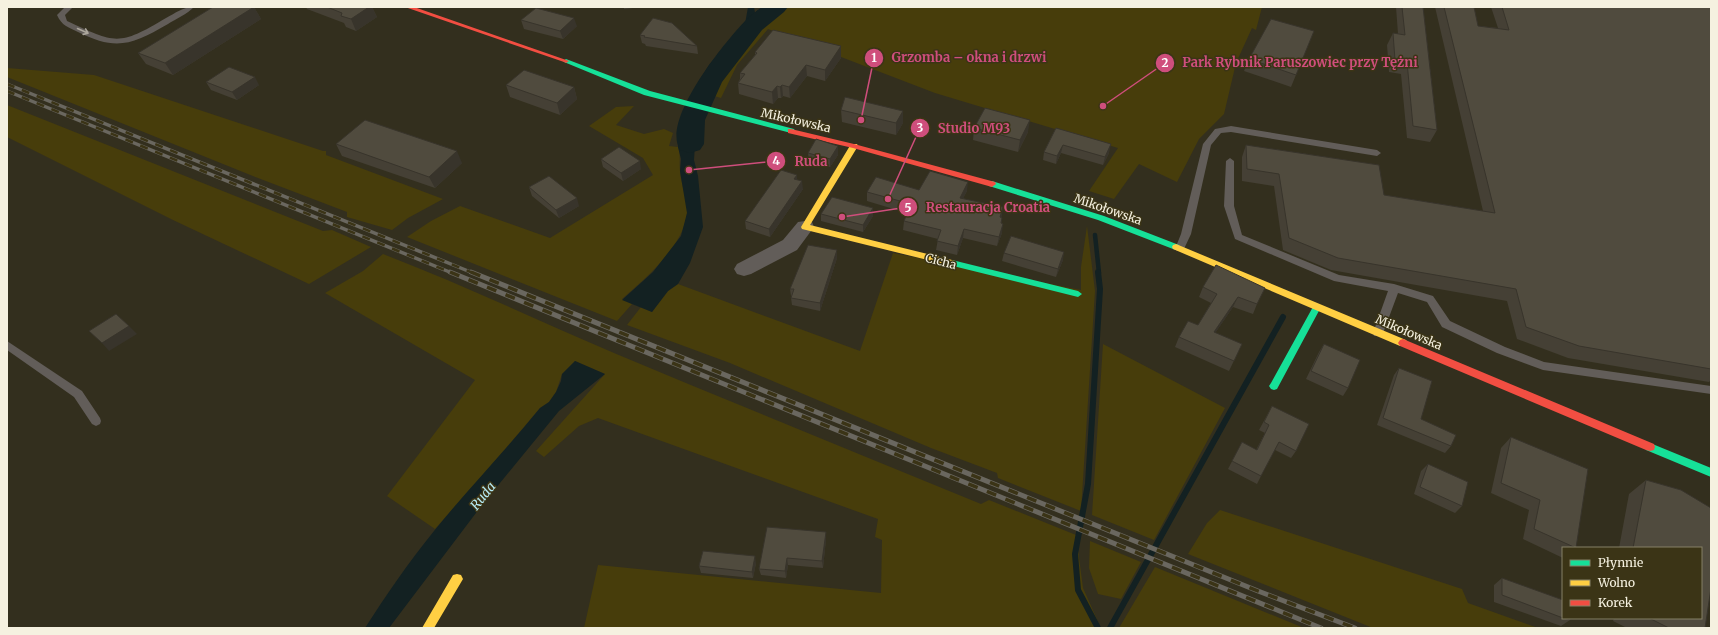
<svg xmlns="http://www.w3.org/2000/svg" width="1718" height="635" viewBox="0 0 1718 635" font-family="Merriweather,serif">
	<style>
		.green { fill: #473d0b }
		.water { fill: #132122 }
		.lines { fill: none; stroke-linecap: round; stroke-linejoin: round }
		.stream-far1 { stroke: #132122; stroke-width: 4.5 }
		.stream { stroke: #132122; stroke-width: 6 }
		.river { fill: #132122; fill-rule: evenodd }
		.lane { fill: #625d59; fill-rule: evenodd }
		.street { fill: #625d59; fill-rule: evenodd }
		.fast { fill: #16e098; fill-rule: evenodd }
		.slow { fill: #ffcf43; fill-rule: evenodd }
		.jam { fill: #f24e42; fill-rule: evenodd }
		.rail-far1-casing { stroke: #6a675f; stroke-width: 3.5 }
		.rail-casing { stroke: #6a675f; stroke-width: 5 }
		.rail-far1 { stroke: #3b3416; stroke-width: 2.5; stroke-dasharray: 8; stroke-linecap: butt }
		.rail { stroke: #3b3416; stroke-width: 3.5; stroke-dasharray: 10; stroke-linecap: butt }
		.wall { fill: #454035 }
		.shaded-wall { fill: #38342b }
		.building { fill: #504b3e; stroke: #38342b }
		.oneway { stroke: #aca79c }
		.labels { text-anchor: middle; dominant-baseline: central; stroke-width: 3; stroke-linejoin: round; paint-order: stroke }
		.street-label { font-size: 12px; fill: #f5f1e0; stroke: #3b3416 }
		.water-label { font-size: 13px; font-style: italic; fill: #b6ebf5; stroke: #3b3416 }
		.leader { fill: none; stroke: #cf4e7c; stroke-width: 1.5 }
		.callout-dot { fill: #cf4e7c; stroke: #3b3416; stroke-width: 1.5 }
		.mark-label { font-size: 12px; text-anchor: middle; font-weight: bold; fill: #fff }
		.callout-label { font-size: 13px; text-anchor: middle; font-weight: bold; fill: #cf4e7c; stroke: #3b3416; stroke-width: 3; stroke-linejoin: round; paint-order: stroke }
	</style>
	<rect width="100%" height="100%" fill="#332f1e"/>
	<path class="green" d="M784 7H1262L1256 30 1252 28 1236 63 1224 114 1199 139 1177 182 1139 164 1114 199 1089 191 1118 148 935 93 768 29 737 65 721 98 707 94 746 41 764 23Z
		M7 68 94 75 323 151H326V155L443 199 408 218 392 230 347 217V212L258 178 7 77Z
		M7 105 323 231 332 230 371 247 309 284 173 220 7 137Z
		M634 106 616 125 644 134 664 129 673 133 669 146 678 147C681 157 679 162 680 171 681 185 688 200 687 213 684 246 645 279 622 299L632 304 617 321 407 237 431 221 460 206 550 238 653 175 643 158 589 126 616 107Z
		M1087 226 1095 291 1081 511 998 478 997 473 931 448 730 363 627 325 641 307 652 312 668 291 678 284 860 351 893 253 1081 290V267Z
		M383 254C461 284 537 320 614 353 736 404 859 454 981 504L989 500 1076 535 1083 588 1100 626 1099 628H584L598 565 881 593 882 540 875 537 878 519 598 418 579 426 544 457 536 451 605 374 575 361 562 374 556 392 549 402 540 408 491 466 435 529 387 496 475 380 325 293 363 271Z
		M1103 344 1225 408 1154 540 1092 515Z
		M1220 510 1462 589 1468 603 1538 628H1373L1188 554 1207 523Z
		M1090 541 1141 562 1121 599 1098 594 1089 568Z
		M1155 567 1304 628H1119Z"/>
	<path class="water" d="M748 7H754L755 13C762 5 775 7 784 7L764 23 746 41 707 94 694 90 709 65 745 24Z
		M686 109 701 114 696 130 694 160 698 176 703 227 690 263 678 284 668 291 652 312 622 300 653 272 681 236 687 213 680 171 681 159 678 147Z
		M575 361 605 374 559 411 482 505 389 628H365C386 595 409 562 434 531 468 489 506 450 540 408L549 402 556 392 561 381 562 374Z"/>
	<g class="lines">
		<path class="stream-far1" d="M1095 235 1099 273"/>
		<path class="stream" d="M1098 628 1078 590 1075 554 1088 484 1100 289 1098 272
			M1110 628 1283 317"/>
		<path class="river" d="M762 7H788L784 12 762 30 722 82 705 120 704 144 700 150 690 153 680 150C661 120 724 43 745 21 750 16 756 11 762 7Z"/>
		<path class="lane" d="M65 7H73L65 15 67 21C115 43 118 47 166 18 176 13 182 7 194 7 187 14 176 19 168 24 132 45 116 51 78 32 68 27 62 26 57 15Z
			M1231 126 1377 150 1381 153 1377 156 1231 132 1221 133 1211 145 1191 234 1183 251H1177L1175 249 1181 234 1203 144 1215 129Z
			M1230 158 1234 161V206L1242 235 1339 275 1394 284 1433 296 1450 321 1505 347 1544 362 1711 386V394L1543 370 1497 353 1442 327 1427 302 1398 293 1382 336H1374L1373 333 1388 291 1334 281 1235 239 1224 206 1226 161Z
			M7 341 82 391 100 418 101 421 100 424 96 426 92 424 74 397 7 350Z"/>
		<path class="street" d="M805 221 812 222 814 227 797 250 751 274 744 276 737 274 734 269 737 264 783 240 798 222Z"/>
		<path class="fast" d="M566 59 650 91 794 129 795 131 791 133 644 95 564 62 563 61Z
			M992 181 1104 216 1179 245 1180 247 1176 250 1173 249 1098 220 989 186 988 184 989 182Z
			M952 260 1078 291 1082 294 1078 297 949 265 948 263 949 261Z
			M1317 304 1321 307 1277 389 1274 390 1271 389 1269 386 1271 383 1314 305Z
			M1650 443 1711 468V477L1646 450 1645 447 1646 444Z"/>
		<path class="slow" d="M851 144H857L858 146 810 225 952 260 955 261 956 263 955 265 952 266 802 229 801 227Z
			M1176 244 1406 340 1408 343 1406 346H1400L1173 249 1172 247 1173 245Z
			M457 574 461 575 463 579 434 628H422L453 575Z"/>
		<path class="jam" d="M405 7H414L569 61 566 63 564 62Z
			M788 129H791L854 144 995 182 996 184 992 187 853 148 788 133Z
			M1403 339 1654 444 1655 447 1654 450 1650 451 1646 450 1400 346 1398 343 1400 340Z"/>
		<defs>
			<path id="rail-far1" d="M7 84 473 273
				M7 91 452 273"/>
			<path id="rail" d="M450 272 1321 628
				M471 272 1258 591 1355 628"/>
		</defs>
		<use href="#rail-far1" class="rail-far1-casing"/>
		<use href="#rail" class="rail-casing"/>
		<use href="#rail-far1" class="rail-far1"/>
		<use href="#rail" class="rail"/>
	</g>
	<path class="wall" d="M254 7 261 19 173 75 146 64 138 53Z
		M306 7H372L377 17 356 31 346 27 344 23 307 9Z
		M624 7H642L624 9Z
		M1396 7H1423L1437 130 1430 142 1407 138 1401 74 1389 72 1387 45 1393 33 1398 34Z
		M1435 7H1474L1478 26 1498 28 1491 7H1710L1711 9V380L1709 382 1568 358 1517 339 1507 301 1331 270 1283 250 1274 186 1242 181V157L1246 145 1384 195 1483 211Z
		M521 20 577 26 563 39 524 29Z
		M1314 31 1291 87 1244 71 1249 59Z
		M640 35 697 46 698 54 646 46 645 44 642 43Z
		M755 52 841 58 825 81 807 76 790 98 783 96 781 98H778L773 104 739 94 738 83 740 79V73L755 55Z
		M206 82 259 85 237 100 211 90Z
		M506 85 574 87 577 99 560 115 510 97Z
		M841 110 903 123 896 135 842 122Z
		M974 128 1028 132 1018 152 973 140Z
		M1056 128 1109 153 1103 165 1061 153 1056 164 1043 160 1044 152Z
		M336 144 462 163 435 188 342 156Z
		M838 146V155L830 167 809 161 808 153Z
		M601 159 641 169 623 181 603 167Z
		M797 175V180L803 189 770 237 746 229 745 221Z
		M529 187 579 206 559 218 532 196Z
		M919 190 967 191 963 198 1001 218 1002 233 997 246 963 238 957 255 936 250 938 239 903 230 904 221 907 213 867 201V192Z
		M821 214 873 216 863 232 821 221Z
		M1004 253 1063 260 1056 277 1002 261Z
		M837 258 820 311 792 305 791 298 792 296H791L790 289Z
		M1216 265 1257 304 1253 314 1233 307 1215 333 1242 344 1229 371 1175 347 1179 337 1198 325 1211 303 1199 297 1203 287Z
		M1324 344 1348 388 1343 396 1306 379 1319 352Z
		M1399 368 1421 419 1451 446 1445 453 1377 425 1394 375Z
		M1272 406 1296 451 1291 458 1275 450 1261 476 1257 484 1228 469 1242 442 1256 450 1265 433 1259 430Z
		M1511 437 1576 548H1563V558L1523 539 1529 510 1491 493 1501 448Z
		M1428 464 1462 506 1455 513 1414 494 1421 471Z
		M1646 480 1681 490 1711 508V588L1705 628H1627L1613 621 1614 618H1701V548H1619L1629 494Z
		M826 539 823 568 788 565 786 578 761 575 759 569Z
		M756 563 753 578 701 573 699 566Z
		M1502 578 1563 600V618H1570V620L1561 626 1494 602V585Z"/>
	<path class="shaded-wall" d="M254 7 261 19 173 75 165 63Z
		M369 7H372L377 17 356 31 351 19Z
		M574 18 577 26 563 39 560 31Z
		M841 46V58L825 81V70Z
		M806 65 807 76 790 98 789 87Z
		M255 77 259 85 237 100 232 92Z
		M782 85 783 96 781 98 780 87Z
		M777 86 778 98 773 104 772 92Z
		M574 87 577 99 560 115 557 103Z
		M903 111V123L896 135V123Z
		M1030 120 1028 132 1018 152 1020 140Z
		M1111 144 1109 153 1103 165 1105 157Z
		M1063 145 1061 153 1056 164 1057 156Z
		M838 146V155L830 167V159Z
		M457 151 462 163 435 188 429 177Z
		M640 161 641 169 623 181 621 173Z
		M797 175V183L794 179Z
		M802 181 803 189 770 237 769 229Z
		M968 182 967 191 959 207 960 198Z
		M577 198 579 206 559 218 556 210Z
		M1003 207 1002 216 998 227 1000 217Z
		M873 208V216L863 232V225Z
		M1003 224 1002 233 997 246 999 237Z
		M964 229 963 238 957 255 958 246Z
		M837 250V258L820 311V303Z
		M1064 252 1063 260 1056 277 1058 269Z
		M1238 297 1233 307 1209 342 1214 332Z
		M129 326 137 334 109 351 102 343Z
		M826 532V539L823 568 822 561Z
		M755 556 756 563 753 578 752 572Z
		M787 558 788 565 786 578 785 571Z"/>
	<path class="building" d="M213 7H254L165 63 138 53Z
		M327 7H369L351 19 341 16 342 13Z
		M1402 7H1423L1437 130 1413 126 1407 62 1395 60 1393 33 1405 35Z
		M1444 7H1474L1478 26 1509 30 1502 7H1710L1711 9V369L1579 346 1526 327 1516 289 1338 258 1289 238 1279 174 1247 169 1246 145 1379 165 1384 195 1495 213Z
		M536 8 574 18 560 31 521 20Z
		M653 18 672 23 697 46 644 37 645 36 640 35Z
		M1271 19 1314 31 1296 75 1249 59Z
		M773 30 841 46 825 70 806 65 789 87 782 85 780 87 777 86 772 92 738 83 745 74 740 73 757 53 755 52Z
		M229 67 255 77 232 92 206 82Z
		M524 70 574 87 557 103 506 85Z
		M845 97 903 111 896 123 841 110Z
		M985 108 1030 120 1020 140 974 128Z
		M365 120 457 151 429 177 336 144Z
		M1056 128 1111 144 1105 157 1063 145 1057 156 1044 152Z
		M816 139 838 146 830 159 808 153Z
		M619 147 640 161 621 173 601 159Z
		M781 170 797 175 794 179 802 181 769 229 745 221Z
		M930 171 968 182 960 198 1003 207 1000 217 1002 218 1001 223 1003 224 999 237 964 229 958 246 937 241 941 230 904 221 911 204 867 192 876 177 919 190Z
		M549 176 577 198 556 210 529 187Z
		M832 197 873 208 863 225 821 214Z
		M1011 236 1064 252 1058 269 1004 253Z
		M808 245 837 250 820 303 791 298 794 289H790Z
		M1216 265 1265 288 1257 304 1238 297 1214 332 1242 344 1234 361 1179 337 1188 321 1198 325 1217 294 1203 287Z
		M116 314 129 326 102 343 89 331Z
		M1324 344 1360 360 1348 388 1311 371Z
		M1399 368 1432 381 1421 419 1456 435 1451 446 1383 418Z
		M1272 406 1309 424 1296 451 1279 442 1261 476 1232 461 1242 442 1257 450 1269 425 1264 422Z
		M1511 437 1588 469 1576 548 1534 529 1540 500 1501 483Z
		M1428 464 1468 482 1462 506 1420 487Z
		M1646 480 1681 490 1711 508V588L1705 628H1669L1649 618H1701V548H1633Z
		M767 527 826 532 822 561 787 558 785 571 759 569Z
		M703 551 755 556 752 572 699 566Z
		M1502 578 1563 600V618L1502 595Z
		M1564 618H1570V620Z"/>
	<defs><path id="oneway-shaft" d="M-6 0H5M1.5-3L5.5 0L1.5 3" fill="none" stroke-width="1.6" stroke-linecap="round" stroke-linejoin="round"/></defs>
	<use class="oneway" href="#oneway-shaft" transform="translate(83 31) rotate(24)"/>
	<g class="labels">
		<g class="street-label">
			<text transform="translate(796 120) rotate(13)">Mikołowska</text>
			<text transform="translate(1108 209) rotate(19)">Mikołowska</text>
			<text transform="translate(941 261) rotate(14)">Cicha</text>
			<text transform="translate(1409 332) rotate(23)">Mikołowska</text>
		</g>
		<g class="water-label">
			<text transform="translate(483 496) rotate(-51)">Ruda</text>
		</g>
	</g>
	<path class="leader" d="M861 120L874 58M1103 106L1165 63M888 199L920 128M689 170L776 161M842 217L908 207"/>
	<g class="callout-dot">
		<circle cx="861" cy="120" r="4"/>
		<circle cx="1103" cy="106" r="4"/>
		<circle cx="888" cy="199" r="4"/>
		<circle cx="689" cy="170" r="4"/>
		<circle cx="842" cy="217" r="4"/>
		<circle cx="874" cy="58" r="10"/>
		<circle cx="1165" cy="63" r="10"/>
		<circle cx="920" cy="128" r="10"/>
		<circle cx="776" cy="161" r="10"/>
		<circle cx="908" cy="207" r="10"/>
	</g>
	<g class="mark-label">
		<text x="874" y="62">1</text>
		<text x="1165" y="67">2</text>
		<text x="920" y="132">3</text>
		<text x="776" y="165">4</text>
		<text x="908" y="212">5</text>
	</g>
	<g class="callout-label">
		<text x="969" y="62">Grzomba – okna i drzwi</text>
		<text x="1300" y="67">Park Rybnik Paruszowiec przy Tężni</text>
		<text x="974" y="133">Studio M93</text>
		<text x="811" y="166">Ruda</text>
		<text x="988" y="212">Restauracja Croatia</text>
	</g>
	<rect width="1718" height="635" fill="none" stroke="#f5f1e0" stroke-width="16"/>
	<rect x="1562" y="547" width="140" height="72" fill="#3b3416" stroke="#858067"/>
	<rect x="1570" y="560" width="20" height="6" fill="#16e098" stroke="#858067"/>
	<text x="1598" y="567" font-size="12" fill="#f5f1e0">Płynnie</text>
	<rect x="1570" y="580" width="20" height="6" fill="#ffcf43" stroke="#858067"/>
	<text x="1598" y="587" font-size="12" fill="#f5f1e0">Wolno</text>
	<rect x="1570" y="600" width="20" height="6" fill="#f24e42" stroke="#858067"/>
	<text x="1598" y="607" font-size="12" fill="#f5f1e0">Korek</text>
</svg>
